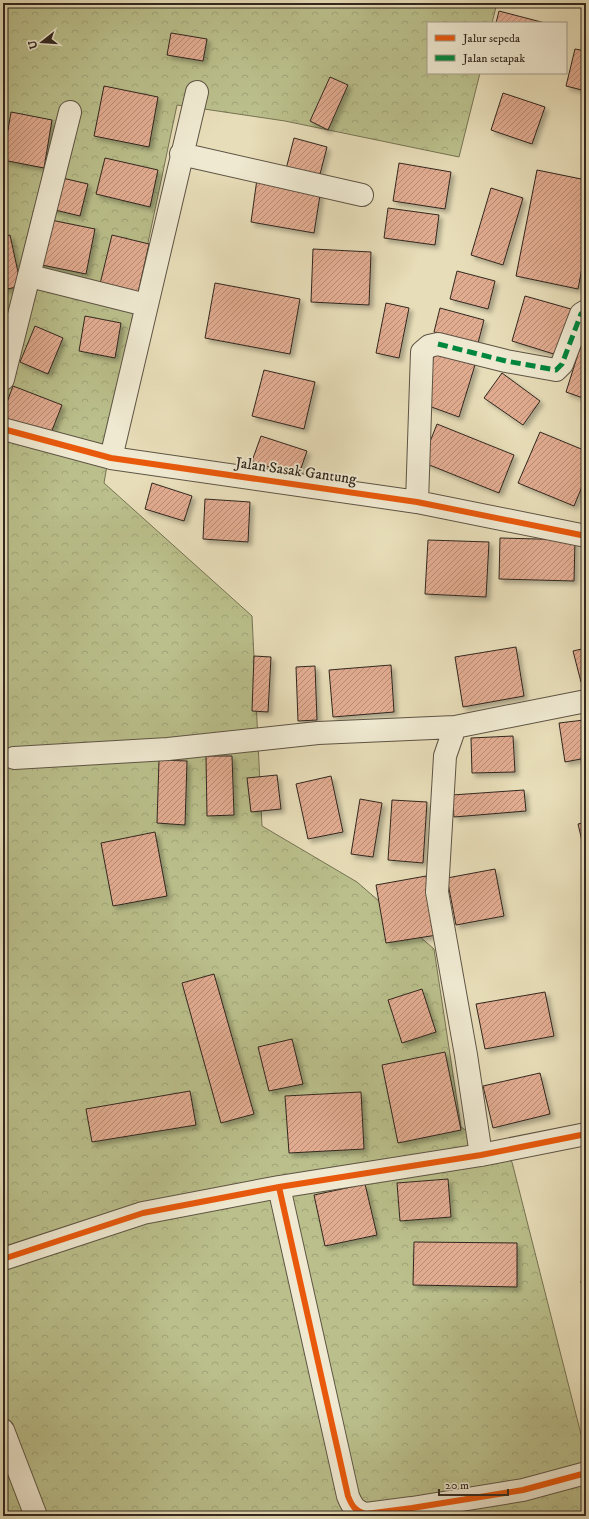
<svg xmlns="http://www.w3.org/2000/svg" width="589" height="1519" viewBox="0 0 589 1519" font-family="'IM FELL DW Pica',serif">
	<style>
		.forest { fill: url(#forest-crowns); stroke: #767354 }
		.building { fill: url(#building-hatch); stroke: #31271e; filter: url(#shadow) }
		.lines { fill: none; stroke-linecap: round; stroke-linejoin: round }
		.minor-casing { stroke: #5e5444; stroke-width: 24 }
		.minor { stroke: #efe9d1; stroke-width: 22 }
		.quiet { stroke: #00873e; stroke-width: 5; stroke-dasharray: 10 5; stroke-linecap: butt }
		.cycleway-casing { stroke: #efe9d1; stroke-width: 8 }
		.cycleway { stroke: #e8590c; stroke-width: 6 }
		.labels { text-anchor: middle; dominant-baseline: central; stroke-width: 3.5; stroke-linejoin: round; paint-order: stroke }
		.street-label { font-size: 15px; fill: #31271e; stroke: #efe9d1 }
	</style>
	<defs>
		<pattern id="forest-crowns" width="20" height="18" patternUnits="userSpaceOnUse"><rect width="20" height="18" fill="#babf8b"/><path d="M2 6a3 3 0 1 1 6 0M12 15a3 3 0 1 1 6 0" fill="none" stroke="#a0a478"/></pattern>
		<pattern id="building-hatch" width="6" height="6" patternUnits="userSpaceOnUse"><rect width="6" height="6" fill="#e1ab90"/><path d="M-1 1l2-2M0 6l6-6M5 7l2-2" fill="none" stroke="#b78b75"/></pattern>
		<filter id="shadow"><feDropShadow dx="3.5" dy="3.5" stdDeviation="2" flood-color="#0004"/></filter>
	</defs>
	<rect width="100%" height="100%" fill="#e7ddb8"/>
	<filter id="stains"><feTurbulence type="fractalNoise" baseFrequency=".005" numOctaves="4"/><feColorMatrix values="0 0 0 0 .2 0 0 0 0 .09 0 0 0 0 .02 0 0 0 .5 -.17"/></filter>
	<radialGradient id="worn" r=".72"><stop offset=".6" stop-color="#630" stop-opacity="0"/><stop offset="1" stop-color="#630" stop-opacity=".3"/></radialGradient>
	<path class="forest" d="M3 3H497L492 23H428V73H480L459 157 285 121 177 105 132 319 104 483 252 616 262 826 357 882 434 949 461 1127 512 1162 586 1454V1516H3Z"/>
	<path class="building" d="M499 11 545 23H496Z
		M171 33 207 39 203 61 167 55Z
		M575 49 586 51V91L566 86Z
		M330 77 348 85 328 130 310 121Z
		M104 86 158 97 149 147 94 136Z
		M503 93 545 107 532 144 491 130Z
		M11 112 52 120 44 168 3 160Z
		M294 138 327 147 318 182 285 173Z
		M105 158 158 170 150 207 96 194Z
		M399 163 451 172 445 209 393 201Z
		M537 170 586 180V247L578 289 516 276Z
		M58 177 88 184 80 216 51 209Z
		M257 179 321 189 314 233 251 222Z
		M491 188 523 198 503 265 471 255Z
		M388 208 439 215 435 245 384 238Z
		M46 219 95 229 86 274 37 264Z
		M10 235 21 286 3 290V237Z
		M112 235 149 244 138 293 100 284Z
		M313 249 371 252 369 305 311 302Z
		M457 271 495 281 488 309 450 299Z
		M215 283 300 299 290 354 205 338Z
		M525 296 571 309 557 355 512 341Z
		M386 303 409 308 399 358 376 353Z
		M440 308 484 320 478 343 434 332Z
		M85 316 121 323 115 358 79 351Z
		M35 326 63 338 48 374 20 362Z
		M584 335 586 336V399L566 392Z
		M434 353 475 365 459 417 426 405Z
		M264 370 315 382 304 429 252 416Z
		M502 373 540 401 523 425 484 398Z
		M13 386 62 405 49 438 3 420V413Z
		M437 424 514 455 499 493 422 462Z
		M540 432 586 451V477L574 506 518 483Z
		M261 436 307 451 298 477 252 461Z
		M152 483 192 496 184 521 145 509Z
		M205 499 250 502 248 542 203 539Z
		M500 538 575 540 574 581 499 579Z
		M428 540 489 542 486 597 425 594Z
		M516 647 524 696 463 707 455 657Z
		M586 648V680L581 682 573 651Z
		M254 656 271 657 268 712 252 711Z
		M391 665 394 712 333 717 329 670Z
		M315 666 317 720 298 721 296 667Z
		M584 720 586 758 565 762 559 723Z
		M513 736 515 772 472 773 471 738Z
		M206 756H232L234 815 207 816Z
		M159 760 187 761 185 825 157 823Z
		M277 775 281 809 251 812 247 778Z
		M331 776 343 832 308 839 296 784Z
		M524 790 526 811 454 817 452 795Z
		M360 799 382 803 373 857 351 854Z
		M392 800 427 802 423 863 388 860Z
		M586 822V845H583L578 824Z
		M155 832 167 896 113 906 101 843Z
		M495 869 504 916 456 925 447 878Z
		M426 876 437 935 386 943 376 885Z
		M214 974 254 1114 221 1123 182 983Z
		M422 989 436 1032 402 1043 388 1000Z
		M545 992 554 1036 485 1049 476 1004Z
		M292 1039 303 1084 269 1091 258 1047Z
		M445 1052 461 1130 398 1143 382 1065Z
		M540 1073 550 1114 493 1128 483 1086Z
		M190 1091 196 1125 92 1142 86 1109Z
		M361 1092 364 1149 289 1153 285 1096Z
		M448 1179 451 1217 400 1221 397 1183Z
		M365 1184 377 1235 325 1246 314 1195Z
		M414 1242 517 1243V1287L413 1285Z
		M586 1280V1315L581 1281Z"/>
	<g class="lines">
		<defs>
			<path id="minor" d="M181 154 362 195
				M30 276 146 305
				M3 379 70 112
				M3 429 111 458 417 502 586 536
				M111 458 197 92
				M417 502 422 352 429 346 438 344 506 361 556 370 562 364 581 314 586 311
				M14 758 168 749 318 733 455 727
				M481 1155 466 1055 437 892 445 756 455 727 586 701
				M279 1187 348 1496C352 1506 355 1511 366 1514L412 1508 523 1490 586 1473
				M3 1259 143 1213 279 1187 481 1155 586 1134
				M3 1430 36 1516"/>
		</defs>
		<use href="#minor" class="minor-casing"/>
		<use href="#minor" class="minor"/>
		<path class="quiet" d="M438 344 506 361 556 370 562 364 581 314 586 311"/>
		<defs>
			<path id="cycleway" d="M3 429 111 458 417 502 586 536
				M279 1187 348 1496C352 1506 355 1511 366 1514L412 1508 523 1490 586 1473
				M3 1259 143 1213 279 1187 481 1155 586 1134"/>
		</defs>
		<use href="#cycleway" class="cycleway-casing"/>
		<use href="#cycleway" class="cycleway"/>
	</g>
	<g class="labels">
		<g class="street-label">
			<text transform="translate(296 471) rotate(8)">Jalan Sasak Gantung</text>
		</g>
	</g>
	<rect width="589" height="1519" fill="none" stroke="#e7ddb8" stroke-width="16"/>
	<rect x="4" y="4" width="581" height="1511" fill="none" stroke="#31271e" stroke-width="2"/>
	<rect x="8" y="8" width="573" height="1503" fill="none" stroke="#31271e"/>
	<rect x="427" y="22" width="140" height="52" fill="#efe9d1" stroke="#a39b89"/>
	<rect x="435" y="35" width="20" height="6" fill="#e8590c" stroke="#a39b89"/>
	<text x="463" y="42" font-size="12" fill="#31271e">Jalur sepeda</text>
	<rect x="435" y="55" width="20" height="6" fill="#00873e" stroke="#a39b89"/>
	<text x="463" y="62" font-size="12" fill="#31271e">Jalan setapak</text>
	<g transform="translate(42 42) rotate(253)" stroke="#efe9d1" stroke-width="3" paint-order="stroke">
	<path d="M0-3L7 15L0 10L-7 15Z" fill="#31271e"/>
	<text y="-6" font-size="11" font-weight="bold" text-anchor="middle" fill="#31271e">U</text>
	</g>
	<path d="M439 1489v6h69v-6" fill="none" stroke="#31271e" stroke-width="2"/>
	<text x="445" y="1489" font-size="12" fill="#31271e" stroke="#efe9d1" stroke-width="3" paint-order="stroke">20 m</text>
	<rect width="100%" height="100%" filter="url(#stains)"/>
	<rect width="100%" height="100%" fill="url(#worn)"/>
</svg>
